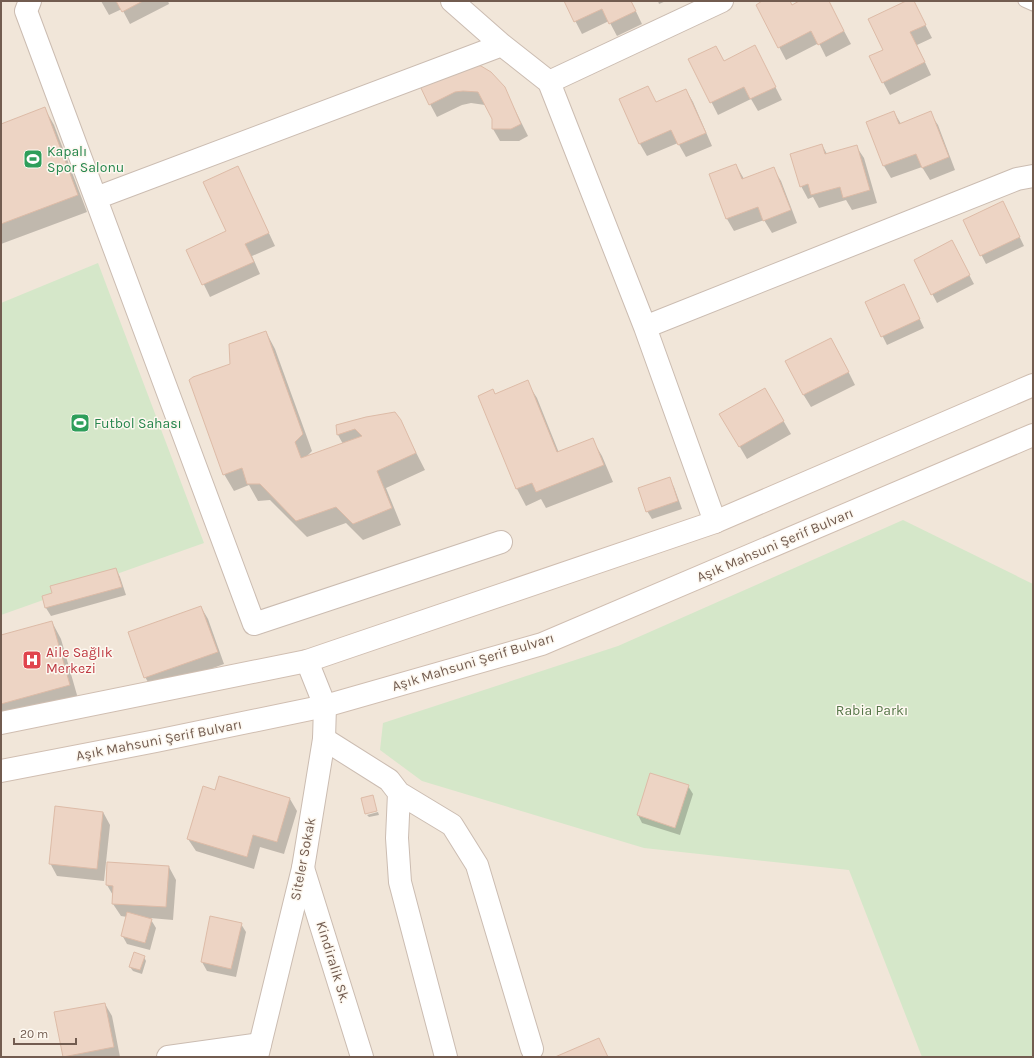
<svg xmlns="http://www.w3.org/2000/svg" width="1034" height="1058" viewBox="0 0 1034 1058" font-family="Karla,sans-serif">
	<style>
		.residential { fill: #f1e6d9 }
		.green { fill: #d5e7c9 }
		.shadow { fill: #0003 }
		.building { fill: #edd4c4; stroke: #ddbba7 }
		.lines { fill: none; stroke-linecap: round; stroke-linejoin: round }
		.service-casing { stroke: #cbbcb1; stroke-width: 13 }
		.minor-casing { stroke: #cbbcb1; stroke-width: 24 }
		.tertiary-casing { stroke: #cbbcb1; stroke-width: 24 }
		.secondary-casing { stroke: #d0beb1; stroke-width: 24 }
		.service { stroke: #fff; stroke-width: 11 }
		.minor { stroke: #fff; stroke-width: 22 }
		.tertiary { stroke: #fff; stroke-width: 22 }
		.secondary { stroke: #fff; stroke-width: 22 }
		.labels { text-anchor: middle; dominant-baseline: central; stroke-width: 3; stroke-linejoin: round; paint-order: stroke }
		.leisure-label { font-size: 14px; fill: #27864d; stroke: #fdf8f0; text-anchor: start }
		.street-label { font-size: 14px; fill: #725c50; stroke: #fdf8f0 }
		.health-label { font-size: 14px; fill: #be3a42; stroke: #fdf8f0; text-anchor: start }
		.park-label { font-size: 14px; fill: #577749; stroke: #fdf8f0 }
	</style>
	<rect width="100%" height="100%" fill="#faf4ea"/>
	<path class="residential" d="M1 1H1033V1057H1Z"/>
	<path class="green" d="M98 263 204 543 1 615V303Z
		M903 520 1033 584V1057H922L849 870 644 848 422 781 380 750 383 723 618 646Z"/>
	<path class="shadow" d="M101 1H168L169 4 130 24 122 9 109 15Z
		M565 1H631L642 24 617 36 609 21 582 34Z
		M658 1H666L659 4Z
		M765 1H789L792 6 801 1H828L851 44 826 57 819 43 786 60 757 5Z
		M908 1H913L932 38 917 45 931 75 890 95 883 82 885 50Z
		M755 47 782 100 758 111 751 99 718 115 690 60 724 61Z
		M468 63 504 88 528 136 519 141H500L493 129V118L485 105 471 103 462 105 437 117 430 104Z
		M686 90 693 102 712 146 686 157 678 143 647 156 640 144 620 100 656 103Z
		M45 109 54 125 87 212 1 244V125Z
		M894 112 901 124 930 113 938 125 955 170 930 180 922 167 891 178 884 166 867 122Z
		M822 145 827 154 856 146 864 158 877 203 852 210 846 200 819 208 813 197 808 199 801 186Z
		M736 165 744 179 773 168 781 181 797 223 772 233 764 220 734 231 727 219 710 175Z
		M237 167 244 180 275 246 252 256 260 274 210 297 187 250 227 232Z
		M1007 211 1024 246 986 264 964 221Z
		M956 250 974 284 937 303 915 261Z
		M908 294 924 328 887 345 866 303Z
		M266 332 275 349 312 451 306 457 343 444 338 435 337 425 400 421 425 470 386 488 401 525 363 540 346 523 307 537 270 500 258 501 249 485 234 491 224 474 231 364Z
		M838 351 855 385 811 407 803 394Z
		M527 382 537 398 559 453 592 439 602 456 613 482 546 508 541 499 526 506 517 489 479 396 495 395Z
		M765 389 791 434 747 459 721 415Z
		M669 478 674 487 682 509 652 519 647 511Z
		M116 569 120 577 126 595 51 616 46 608 43 597Z
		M201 607 208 619 224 664 153 690 145 677Z
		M52 622 61 639 79 702 1 723V636Z
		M688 786 693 794 680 835 642 823 638 815Z
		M216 791 290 799 297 811 284 854 260 847 254 869 196 851 188 839Z
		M103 812 110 825 104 881 57 876 50 863Z
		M378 812 379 815 369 817 367 815Z
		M169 867 176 880 173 920 150 918 156 928 150 950 127 944 122 935 127 917 121 916 113 904 114 897 107 885Z
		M211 917 241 924 246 932 236 977 207 971 202 962Z
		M144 957 146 961 142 974 133 971 130 967Z
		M105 1004 112 1016 120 1057H64L55 1013Z"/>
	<path class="building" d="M116 1H143L122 12Z
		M564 1H631L636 11 609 24 602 9 574 22Z
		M762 1H790L792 5 799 1H829L844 31 818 45 811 31 778 48 756 5Z
		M906 1H914L926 25 910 32 925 62 882 83 869 56 883 50 868 19Z
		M755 45 776 87 750 99 744 87 710 103 688 59 716 46 724 61Z
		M468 62 481 66 491 72 505 87 521 124 511 129H492V119L478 92 463 91 455 92 429 105 420 86Z
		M648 86 656 102 686 89 706 133 678 145 671 130 639 144 619 99Z
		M45 107 78 195 1 224V124Z
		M894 111 899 124 931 111 949 157 922 168 916 154 883 166 866 122Z
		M822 144 825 154 857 145 870 190 843 198 840 187 811 195 808 184 800 187 790 154Z
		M736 164 742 179 774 167 791 210 763 221 758 207 726 219 709 174Z
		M238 166 269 233 245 244 254 262 202 285 186 250 226 231 203 182Z
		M1003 201 1020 237 980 256 963 220Z
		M952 240 970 275 931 295 914 260Z
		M904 284 920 319 881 337 865 302Z
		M266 331 303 434 295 442 301 458 362 436 355 429 337 435 336 425 366 417 395 412 401 420 416 453 377 471 392 508 353 524 336 507 296 521 260 484H247L242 468 223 475 189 380 193 377 230 364 229 344Z
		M831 338 849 372 803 395 785 361Z
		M528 380 557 452 593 438 604 465 536 492 532 483 516 489 478 396 493 389 495 394Z
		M765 388 784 421 739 447 719 414Z
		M670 477 678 501 646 512 638 488Z
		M116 568 122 587 45 608 42 596 52 593 50 586Z
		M201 606 218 652 144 678 128 632Z
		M52 621 70 685 1 704V635Z
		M650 773 689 785 675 828 637 815Z
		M219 776 290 798 277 842 253 835 247 857 187 839 203 786 215 790Z
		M373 795 377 811 365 814 361 798Z
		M55 806 103 812 97 869 49 864Z
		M107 862 169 866 166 907 112 904 113 886 106 885Z
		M127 912 152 919 145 943 121 936Z
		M210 916 242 923 231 969 201 962Z
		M134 952 145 956 140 970 129 967Z
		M105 1003 114 1047 63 1057 54 1012Z
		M599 1038 608 1057H555Z"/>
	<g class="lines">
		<defs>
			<path id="service" d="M1024 1 1033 5"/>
			<path id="minor" d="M30 1 26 11 254 624 501 542
				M452 1 502 45 549 82 645 327 715 522
				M549 82 722 1
				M96 198 502 45
				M645 327 1017 179 1033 176
				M324 739 389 780 399 793 452 825 477 865 532 1049
				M399 793 397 838 400 882 446 1057
				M303 868 362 1057
				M168 1057 260 1044"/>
			<path id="tertiary" d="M257 1057 303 868 324 739 325 706 307 661"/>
			<path id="secondary" d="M1 723 307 661 715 522 1033 385
				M1 771 156 741 325 706 542 644 1033 435"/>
		</defs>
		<use href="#service" class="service-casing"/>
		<use href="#minor" class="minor-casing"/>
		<use href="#tertiary" class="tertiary-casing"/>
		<use href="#secondary" class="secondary-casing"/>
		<use href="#service" class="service"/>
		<use href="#minor" class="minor"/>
		<use href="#tertiary" class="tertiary"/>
		<use href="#secondary" class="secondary"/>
	</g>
	<defs>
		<symbol id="stadium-square" viewBox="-11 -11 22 22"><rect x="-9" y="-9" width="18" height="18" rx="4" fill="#2e9e5b" stroke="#fdf8f0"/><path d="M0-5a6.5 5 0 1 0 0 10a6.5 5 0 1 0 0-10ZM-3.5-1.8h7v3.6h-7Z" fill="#fff"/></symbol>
		<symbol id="hospital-square" viewBox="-11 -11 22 22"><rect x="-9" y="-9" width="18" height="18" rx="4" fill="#e0444e" stroke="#fdf8f0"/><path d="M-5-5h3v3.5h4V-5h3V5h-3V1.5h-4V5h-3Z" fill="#fff"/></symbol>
	</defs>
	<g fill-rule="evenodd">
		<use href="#stadium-square" x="22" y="148" width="22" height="22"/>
		<use href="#stadium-square" x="69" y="412" width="22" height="22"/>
		<use href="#hospital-square" x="21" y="649" width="22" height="22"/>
	</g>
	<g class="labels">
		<g class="leisure-label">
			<text x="47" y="151">Kapalı<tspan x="47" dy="16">Spor Salonu</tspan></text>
			<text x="94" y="423">Futbol Sahası</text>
		</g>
		<g class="street-label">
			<text transform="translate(775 545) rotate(-23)">Aşık Mahsuni Şerif Bulvarı</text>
			<text transform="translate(473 662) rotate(-17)">Aşık Mahsuni Şerif Bulvarı</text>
			<text transform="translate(159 740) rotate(-11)">Aşık Mahsuni Şerif Bulvarı</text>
			<text transform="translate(303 859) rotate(-79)">Siteler Sokak</text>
			<text transform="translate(333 962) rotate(73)">Kindiralik Sk.</text>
		</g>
		<g class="health-label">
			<text x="46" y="652">Aile Sağlık<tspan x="46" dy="16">Merkezi</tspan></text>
		</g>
		<g class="park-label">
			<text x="872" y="710">Rabia Parkı</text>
		</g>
	</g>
	<rect width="1034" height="1058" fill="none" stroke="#725c50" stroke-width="4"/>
	<path d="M14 1038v6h62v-6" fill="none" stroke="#725c50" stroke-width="2"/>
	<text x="20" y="1038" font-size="12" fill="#725c50" stroke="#fdf8f0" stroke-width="3" paint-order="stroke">20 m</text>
</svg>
